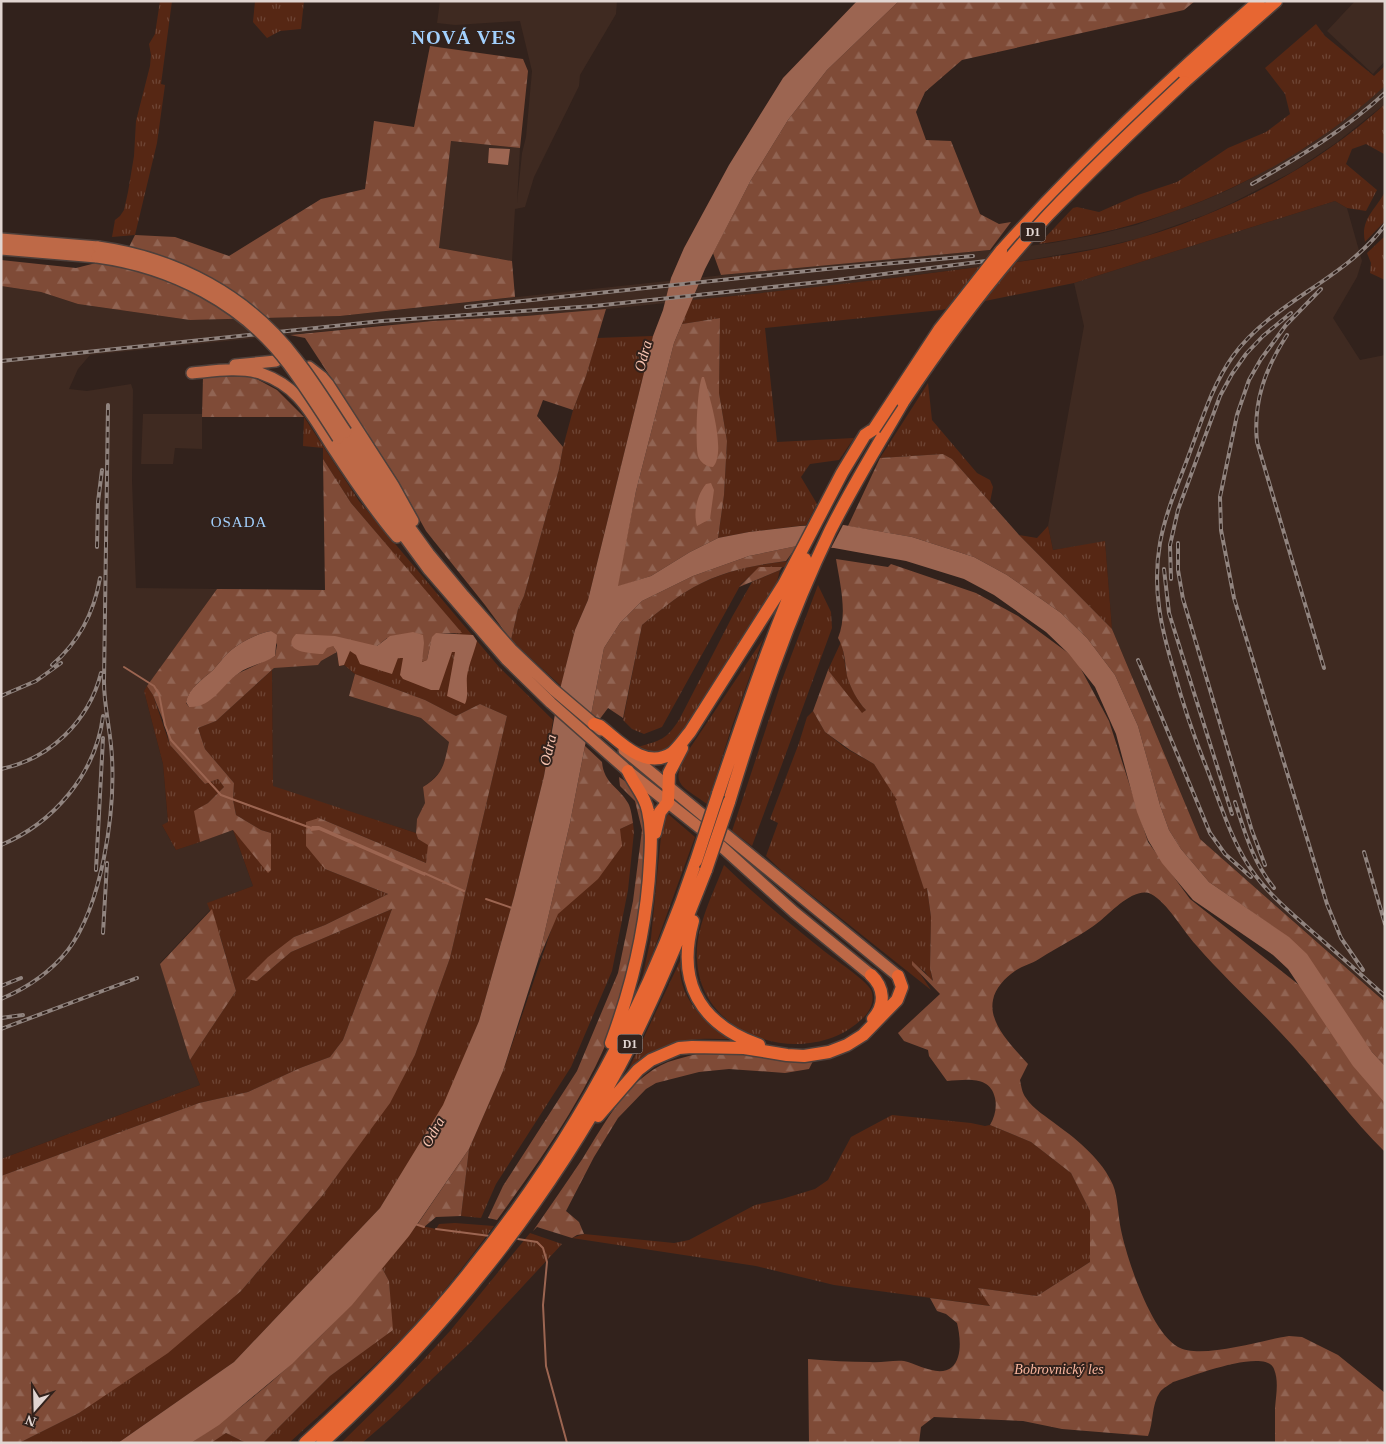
<svg xmlns="http://www.w3.org/2000/svg" width="1386" height="1444" viewBox="0 0 1386 1444" font-family="Georgia,serif">
	<style>
		.built { fill: #3f2a21 }
		.grass { fill: url(#grass-tufts) }
		.forest { fill: url(#forest-firs); fill-rule: evenodd }
		.water { fill: #9c6551 }
		.pier { fill: #32221c }
		.lines { fill: none; stroke-linecap: round; stroke-linejoin: round }
		.stream { stroke: #9c6551; stroke-width: 2 }
		.major-casing { stroke: #4e403b; stroke-width: 14 }
		.highway-casing { stroke: #4e403b; stroke-width: 15 }
		.major { stroke: #be6947; stroke-width: 11 }
		.highway { stroke: #e76632; stroke-width: 12 }
		.rail-casing { stroke: #91847f; stroke-width: 4 }
		.rail { stroke: #32221c; stroke-width: 2; stroke-dasharray: 5.5; stroke-linecap: butt }
		.major-bridge-casing { stroke: #4e403b; stroke-width: 14; stroke-linecap: butt }
		.highway-bridge-casing { stroke: #4e403b; stroke-width: 15; stroke-linecap: butt }
		.major-bridge { stroke: #be6947; stroke-width: 11 }
		.highway-bridge { stroke: #e76632; stroke-width: 12 }
		.labels { text-anchor: middle; dominant-baseline: central; stroke-width: 4; stroke-linejoin: round; paint-order: stroke }
		.shield { fill: #32221c; stroke: #ac9f9b; stroke-width: 1 }
		.shield-label { font-size: 12px; font-weight: bold; fill: #e1d5d1 }
		.park-label { font-size: 14px; font-style: italic; fill: #fcb8a0; stroke: #32221c }
		.water-label { font-size: 15px; font-style: italic; fill: #f6c2af; stroke: #32221c }
		.neighbourhood-label { font-size: 15px; letter-spacing: 1px; fill: #a2d0fd; stroke: #32221c }
		.district-label { font-size: 19px; font-weight: bold; letter-spacing: 1px; fill: #a2d0fd; stroke: #32221c }
	</style>
	<defs>
		<pattern id="grass-tufts" width="24" height="20" patternUnits="userSpaceOnUse" patternTransform="scale(1.25)"><rect width="24" height="20" fill="#562714"/><path d="M3 7l-1-3M5 7V3M7 7l1-3M15 17l-1-3M17 17v-4M19 17l1-3" fill="none" stroke="#6e4535"/></pattern>
		<pattern id="forest-firs" width="22" height="20" patternUnits="userSpaceOnUse" patternTransform="scale(1.25)"><rect width="22" height="20" fill="#7f4b37"/><path d="M5 1l3.5 6h-7zM16 11l3.5 6h-7z" fill="#916453"/></pattern>
	</defs>
	<rect width="100%" height="100%" fill="#32221c"/>
	<path class="built" d="M440 1H617L616 14 580 75 579 86 534 177 525 207 515 209 512 261 439 248 451 141 520 148 517 203 522 153 526 137 532 71 520 21 455 25 437 23Z
		M1355 1H1385V61L1373 74 1327 31Z
		M1385 86V104L1336 143 1294 171 1232 203 1205 215 1140 238 1098 248 1023 261 830 286 561 314 384 325 90 355 78 369 69 389 87 391 131 384 133 390 132 481 136 588 217 589 144 691 163 764 168 823 162 825 176 850 233 830 253 886 208 903 210 910 160 963 190 1060 200 1085 1 1159V286L41 292 78 304 190 320 340 316 826 264 1005 249 1052 243 1095 235 1136 225 1200 202 1226 191 1250 179 1308 146 1352 114Z
		M1335 201 1347 208 1362 261 1357 277 1333 318 1360 360 1385 355V1002L1200 839 1112 629 1105 542 1053 550 1048 526 1084 326 1074 283Z
		M143 414H202V449L175 448 173 464H141Z
		M337 652 339 666 344 665 355 674 349 696 421 718 449 742 443 769 430 782 423 787 425 803 417 819 416 833 273 787 272 670 274 668 321 661Z"/>
	<path class="grass" d="M160 1H172L161 84 165 85 157 143 135 235 112 237 115 220 120 216 124 210 128 192 134 156 136 121 150 66 151 55 149 44 155 34Z
		M255 1H304L301 29 280 31 267 38 253 22Z
		M1316 24 1325 36 1374 76 1385 66V86C1289 174 1166 227 1039 244L1073 208 1077 207 1099 212 1138 195 1177 182 1228 148 1266 132 1290 114 1285 94 1265 68Z
		M1385 104 1384 154 1366 144 1352 149 1346 164 1377 190 1366 211 1347 208 1335 201 1074 283 941 310 765 328 777 442 854 438 839 460 810 464 801 477 817 504 806 525 749 532 718 538 724 495 727 441 719 393 720 318 682 324 691 300C774 292 856 283 939 272 1000 264 1062 258 1122 243 1217 218 1312 171 1385 104Z
		M1385 192V221L1365 242C1360 220 1375 210 1385 192Z
		M1385 236V280L1370 273 1371 263 1367 253Z
		M653 336 588 600 575 630 561 686 511 640 518 609 524 596 559 469 563 447 573 410 586 376 597 338Z
		M928 383 932 420 977 473 990 480 993 487 990 502 952 459 943 454 880 458Z
		M304 417 359 501 499 667 553 720 544 776 514 897 479 1021 444 1105 380 1208 234 1362 118 1443H19L79 1413 241 1291 322 1196 389 1103 415 1055 450 958 507 716 480 704 456 716 425 700 355 674 344 665 339 666 337 652 333 646 427 660 432 637 461 633 351 503 323 459V448L303 446Z
		M1048 526 1053 550 1105 541 1112 629 1019 535 1037 538Z
		M791 561 788 567 759 568 741 584 662 727 644 734 632 729 623 720 642 625C658 612 676 597 694 587 724 571 757 564 791 561Z
		M780 570 776 585 711 691 677 740 663 750 652 754 639 750 638 747C661 740 666 740 679 720L732 617 752 582Z
		M818 585 831 612 832 628 752 846 732 831 782 680Z
		M763 639 732 726 707 804C680 784 669 785 688 751Z
		M841 642C845 654 844 666 848 678 851 689 859 703 866 710L862 714 828 670Z
		M272 670 273 786 416 833 418 839 429 845 426 863 319 818 325 869 388 894 325 925 294 937 257 981 291 952 392 909 343 1040 330 1057 300 1068 248 1092 199 1103 1 1176V1159L200 1085 190 1060 236 991 221 939 207 903 253 886 233 830 271 833 261 830 236 815 233 800 234 783 205 749 198 728 216 721Z
		M147 686 153 695 170 745 205 784 218 779 224 787 208 803 195 811 200 842 176 850 162 825 168 822 163 764 144 691Z
		M813 711 825 732 847 749 874 764 898 800 895 801 924 888H927L931 917 930 968 933 983 925 972 913 963 931 990 784 873 766 856 778 823 770 819 799 743 807 717Z
		M668 814 695 837 640 988 651 938 662 826Z
		M633 823 634 832 628 890 612 971 571 1067 496 1184 481 1218 461 1216 469 1149 503 1071 557 913 620 829Z
		M724 865C755 895 790 924 824 951 835 960 865 979 871 990 875 999 871 1010 864 1017 811 1071 700 1040 697 959 695 928 713 894 724 865Z
		M682 957C682 962 680 967 680 972 682 1001 707 1025 730 1039 717 1039 702 1038 690 1040 665 1044 640 1057 625 1077Z
		M892 1115 971 1123 985 1126 990 1125 1031 1142 1071 1173 1090 1211V1262L1037 1296 978 1288 991 1306 834 1285 756 1266 572 1238 584 1234 674 1243 689 1240 755 1205 782 1199 815 1189 828 1180 851 1137Z
		M455 1223 494 1226C464 1266 434 1306 399 1341 364 1376 326 1409 289 1443H263L330 1376 392 1330 389 1281 382 1268 417 1225 436 1229 439 1224Z
		M530 1233 562 1244 472 1341 390 1419 362 1443H341L398 1387 450 1331Z
		M226 1433 246 1443H210Z"/>
	<path class="forest" d="M899 1H1195L1184 10 962 60 925 92 916 112 926 140 951 141 980 214 999 224 1011 222 990 250 721 275 713 253 751 180 788 120 827 70Z
		M430 46 523 59 528 71 520 148 451 141 439 248 512 261 515 297 340 316 190 320 78 304 41 292 1 286V260L76 268 96 263 102 264 124 257 135 235 175 237 229 256 321 199 365 189 374 121 414 127Z
		M606 309 586 376 573 410 543 400 537 416 563 447 559 469 524 596 518 609 511 640 485 605 426 531 397 479 305 338 290 335 433 321 526 316Z
		M720 318 719 393 727 441 724 495 718 538 690 552 651 576 617 587 636 491 674 343 682 324Z
		M251 376 277 390 304 417H202L203 377Z
		M943 454 952 459 1019 535 1112 629 1200 839 1385 1002V1066L1372 1052 1288 937 1209 882 1181 849 1169 830 1160 805 1138 726 1115 675 1087 638 1061 613 1007 575 974 557 912 537 848 526 880 458Z
		M323 459 351 503 462 633C431 634 434 629 427 660L421 662 422 653 387 638 377 646H333L337 652 321 661 318 665 274 668 216 721 198 728 205 749 234 783 233 800 236 815 261 830 271 833V870L268 873 233 830 200 842 194 811 208 803 224 787 218 779 205 784 170 745 165 725 153 695 147 686 217 589 325 590ZM271 631 277 645 275 656 239 673 189 707 186 703C189 688 203 679 213 670 219 664 223 657 229 652 239 643 258 633 271 631Z
		M797 546 786 561C755 565 723 571 694 587 676 597 658 612 642 625L623 718 608 708 599 720 591 715 604 648 620 623 642 601 693 576 749 556Z
		M836 559 888 567 891 564 976 593 1018 616 1075 658 1109 721 1148 842 1190 899 1308 992 1385 1097V1152C1351 1119 1324 1080 1293 1046 1262 1011 1226 980 1196 945 1183 931 1167 902 1151 894 1135 886 1111 912 1100 921 1081 936 1059 946 1039 959 1031 964 1022 966 1015 971 1005 978 995 988 993 1000 988 1024 1014 1048 1028 1064L1020 1080C1021 1085 1022 1093 1026 1098 1033 1109 1047 1117 1057 1125 1078 1140 1103 1161 1113 1185 1118 1197 1118 1217 1121 1230 1127 1259 1151 1332 1178 1347 1201 1360 1261 1340 1289 1336L1302 1337 1338 1355 1385 1393V1443H1275C1275 1431 1275 1419 1275 1408 1276 1395 1279 1381 1274 1369 1266 1347 1190 1377 1173 1382 1169 1385 1163 1388 1160 1392 1151 1405 1154 1422 1148 1436L1062 1429 1023 1421 934 1417 921 1427 919 1443H809L808 1359C829 1361 849 1362 870 1362 881 1363 893 1360 904 1361 918 1364 939 1378 952 1367 963 1357 960 1335 957 1323L946 1314 937 1311 930 1298 990 1306 978 1288 1037 1296 1090 1262V1211L1071 1173 1031 1142 990 1125C995 1117 997 1107 995 1098 990 1075 966 1080 947 1081L929 1056 928 1050 904 1041 898 1033 940 994 912 965V961L933 981 930 968 931 917 927 888 924 889 895 801 897 800 874 764 850 750 825 732 813 711 828 670 862 713 866 710C858 702 850 687 847 676 845 663 845 650 838 638 848 614 840 584 836 559Z
		M759 567H782L780 570 739 587Z
		M355 674 425 700 456 716 480 704 507 716 450 958 415 1055 390 1103 322 1196 241 1291 168 1353 79 1413 19 1443H1V1176L199 1103 248 1092 300 1068 330 1057 343 1040 392 909 291 952 257 981 246 979 268 957 294 937 325 925 388 894 325 869 306 846V822L319 818 426 863 428 845 418 839 416 833 417 819 425 803 423 787C444 774 444 764 449 742L421 718 349 696Z
		M585 746 602 762C604 784 619 787 628 803 631 808 632 817 633 823L620 829 622 846 598 879 558 914 538 961 570 823Z
		M619 777C650 796 646 836 643 867 640 906 637 945 627 983 605 1070 549 1148 497 1220L488 1218 503 1186 577 1071 618 973 633 901 642 830 635 801 620 786Z
		M212 909 236 991 190 1060 160 964Z
		M705 1052H729L814 1059 809 1069 785 1073 729 1069 699 1072 656 1083 646 1089 618 1118 594 1157 566 1211 579 1222 584 1234 577 1235 572 1238 537 1227 533 1231C550 1206 567 1182 583 1158 605 1123 627 1079 668 1062 680 1058 692 1055 705 1052Z
		M469 1149 461 1216 436 1217 424 1227 417 1225Z
		M382 1268 389 1281 393 1330 330 1376 263 1443H246L226 1433 211 1443H191C263 1395 328 1334 382 1268Z"/>
	<path class="water" d="M857 1H899L827 70 788 120 751 180 705 269 674 343 636 491 618 586 651 576 690 552 718 538 749 532 800 526 838 524 912 537 974 557 1007 575 1061 613 1087 638 1115 675 1138 726 1160 805 1169 830 1181 849 1209 882 1289 937 1307 954 1372 1052 1385 1066V1103L1353 1066 1288 969 1273 955 1193 900 1162 863 1148 840 1137 812 1116 734 1095 687 1069 654 1046 632 994 595 964 579 906 561 834 548 797 546 749 556 693 576 642 601 620 623 604 648 570 823 538 961 503 1071 469 1149 409 1236 352 1305 292 1364 219 1425 191 1443H118L234 1362 380 1208 443 1105 479 1021 514 897 544 776 558 697 575 630 588 600 653 336 663 310 671 278 684 248 729 165 783 78Z
		M489 148 510 149 508 165 488 163Z
		M702 377H704C709 395 727 452 713 467 706 467 700 462 698 456 695 443 697 389 702 377Z
		M711 483 714 490 710 519 697 526C693 512 697 495 706 484Z
		M271 631 277 635 275 656C264 664 250 665 239 673 222 684 213 708 189 707L186 702C189 688 203 679 213 670 219 664 223 657 229 652 239 643 258 633 271 631Z
		M413 632 423 635 424 643 422 662 427 660 432 637 436 633 473 635 477 641C474 653 469 664 467 676 466 685 469 696 465 704L447 696 455 652H452L439 690H431L403 679 400 675 403 658H398L392 674 360 664 356 655 350 651 344 665 339 666 337 652 333 646 327 648 323 654C313 654 279 652 296 634L335 636 377 646 390 636Z
		M312 826H319L426 873 425 876 319 830 311 831 310 828Z"/>
	<path class="pier" d="M838 522 844 523 830 550 798 549 812 523Z"/>
	<g class="lines">
		<path class="stream" d="M124 667 154 686 159 694 165 725 171 740 221 795 311 828
			M424 873 464 891
			M486 899 512 908
			M415 1224 424 1227
			M436 1229 490 1236
			M518 1239 537 1242 543 1248 547 1262 543 1305 546 1366 567 1443"/>
		<defs>
			<path id="major" d="M1 239 98 247
				M1 249 97 257
				M235 365 276 361
				M309 367 322 377 328 384 393 485 413 521
				M192 373C214 371 238 367 260 373 274 378 288 386 298 397 313 413 323 433 335 451 354 480 374 510 397 537
				M346 432 405 521 429 554 464 596 511 649 554 690 601 730
				M338 438 396 525 429 570 506 659 551 703 628 771 700 828
				M624 750 704 816
				M725 834 898 976
				M721 846 794 912 871 975"/>
			<path id="highway" d="M1184 82 1276 1
				M1001 251C1081 162 1168 80 1259 1
				M594 724 600 726C619 741 645 771 672 753 679 747 684 739 690 732L784 584 842 473 865 435 874 429
				M718 794C745 714 771 636 805 559
				M729 802C757 710 788 618 830 531 852 487 878 445 903 402
				M655 833 660 812 668 802 669 773 682 748
				M693 921C676 982 700 1024 759 1045
				M871 975C884 987 886 1005 873 1019
				M611 1043C633 984 647 923 650 861 651 844 652 828 648 811 645 795 634 785 628 771
				M598 1116 638 1070 651 1060 679 1048 692 1047 744 1048 787 1055 804 1056 829 1052 847 1045 863 1035 897 1000 902 987 898 976
				M305 1443C357 1395 408 1346 453 1292 559 1165 643 1019 696 861
				M322 1443C441 1334 542 1209 619 1067 653 1003 680 937 706 870"/>
		</defs>
		<use href="#major" class="major-casing"/>
		<use href="#highway" class="highway-casing"/>
		<use href="#major" class="major"/>
		<use href="#highway" class="highway"/>
		<defs>
			<path id="rail" d="M1252 184C1299 157 1345 130 1385 93
				M1385 225C1345 280 1273 301 1233 356 1213 384 1203 417 1191 449 1180 480 1166 510 1160 543 1152 588 1161 628 1174 671 1183 705 1194 737 1207 769 1221 805 1232 844 1255 875 1270 895 1289 911 1308 928 1334 950 1359 973 1385 996
				M1321 289 1286 325 1261 359 1249 380 1237 415 1220 497 1221 530 1234 598 1327 904 1341 938 1363 970
				M466 307 826 269 973 256
				M1287 335C1265 369 1253 402 1257 442L1324 668
				M1 361 382 321 594 306 829 281 986 261
				M1178 543V570L1183 599 1252 831 1265 865
				M97 547 98 502 102 470
				M1164 569 1169 613 1232 814
				M1171 579 1170 545 1178 510 1220 396 1232 374 1246 354 1263 336 1291 313
				M1138 660 1210 833 1225 854 1251 877
				M52 665C79 642 94 613 100 578
				M1 696 36 681 61 663
				M1 769C50 759 89 721 101 673
				M1235 802C1245 833 1253 862 1274 888
				M1 845C54 823 96 773 103 716
				M1364 852 1385 924
				M96 870 103 738
				M103 933 107 863
				M1 986 21 978
				M1 999C27 988 50 973 68 950 102 905 115 814 112 758 111 732 104 708 104 682 105 590 107 498 108 405
				M1 1018 23 1015
				M1 1029 137 978"/>
		</defs>
		<use href="#rail" class="rail-casing"/>
		<use href="#rail" class="rail"/>
		<defs>
			<path id="major-bridge" d="M98 247C177 258 249 296 297 360 315 383 330 408 346 432
				M97 257C171 267 243 303 289 365 306 388 322 413 338 438"/>
			<path id="highway-bridge" d="M903 402C947 336 994 273 1048 215 1092 169 1138 125 1184 82
				M874 429 939 330 1001 251
				M696 861 718 794
				M706 870 729 802"/>
		</defs>
		<use href="#major-bridge" class="major-bridge-casing"/>
		<use href="#highway-bridge" class="highway-bridge-casing"/>
		<use href="#major-bridge" class="major-bridge"/>
		<use href="#highway-bridge" class="highway-bridge"/>
	</g>
	<g class="labels">
		<g class="shield">
			<rect x="1020.5" y="222.5" width="25" height="19" rx="4"/>
			<rect x="617.5" y="1034.5" width="25" height="19" rx="4"/>
		</g>
		<g class="shield-label">
			<text x="1033" y="232">D1</text>
			<text x="630" y="1044">D1</text>
		</g>
		<g class="park-label">
			<text x="1059" y="1369">Bobrovnický les</text>
		</g>
		<g class="water-label">
			<text transform="translate(643 356) rotate(-75)">Odra</text>
			<text transform="translate(548 750) rotate(-77)">Odra</text>
			<text transform="translate(433 1132) rotate(-61)">Odra</text>
		</g>
		<g class="neighbourhood-label">
			<text x="239" y="522">OSADA</text>
		</g>
		<g class="district-label">
			<text x="464" y="37">NOVÁ VES</text>
		</g>
	</g>
	<rect width="1386" height="1444" fill="none" stroke="#e1d5d1" stroke-width="5"/>
	<g transform="translate(35 1409) rotate(200)" stroke="#32221c" stroke-width="4" paint-order="stroke">
	<path d="M0-4L9 19L0 12L-9 19Z" fill="#e1d5d1"/>
	<text y="-8" font-size="14" font-weight="bold" text-anchor="middle" fill="#e1d5d1">N</text>
	</g>
</svg>
